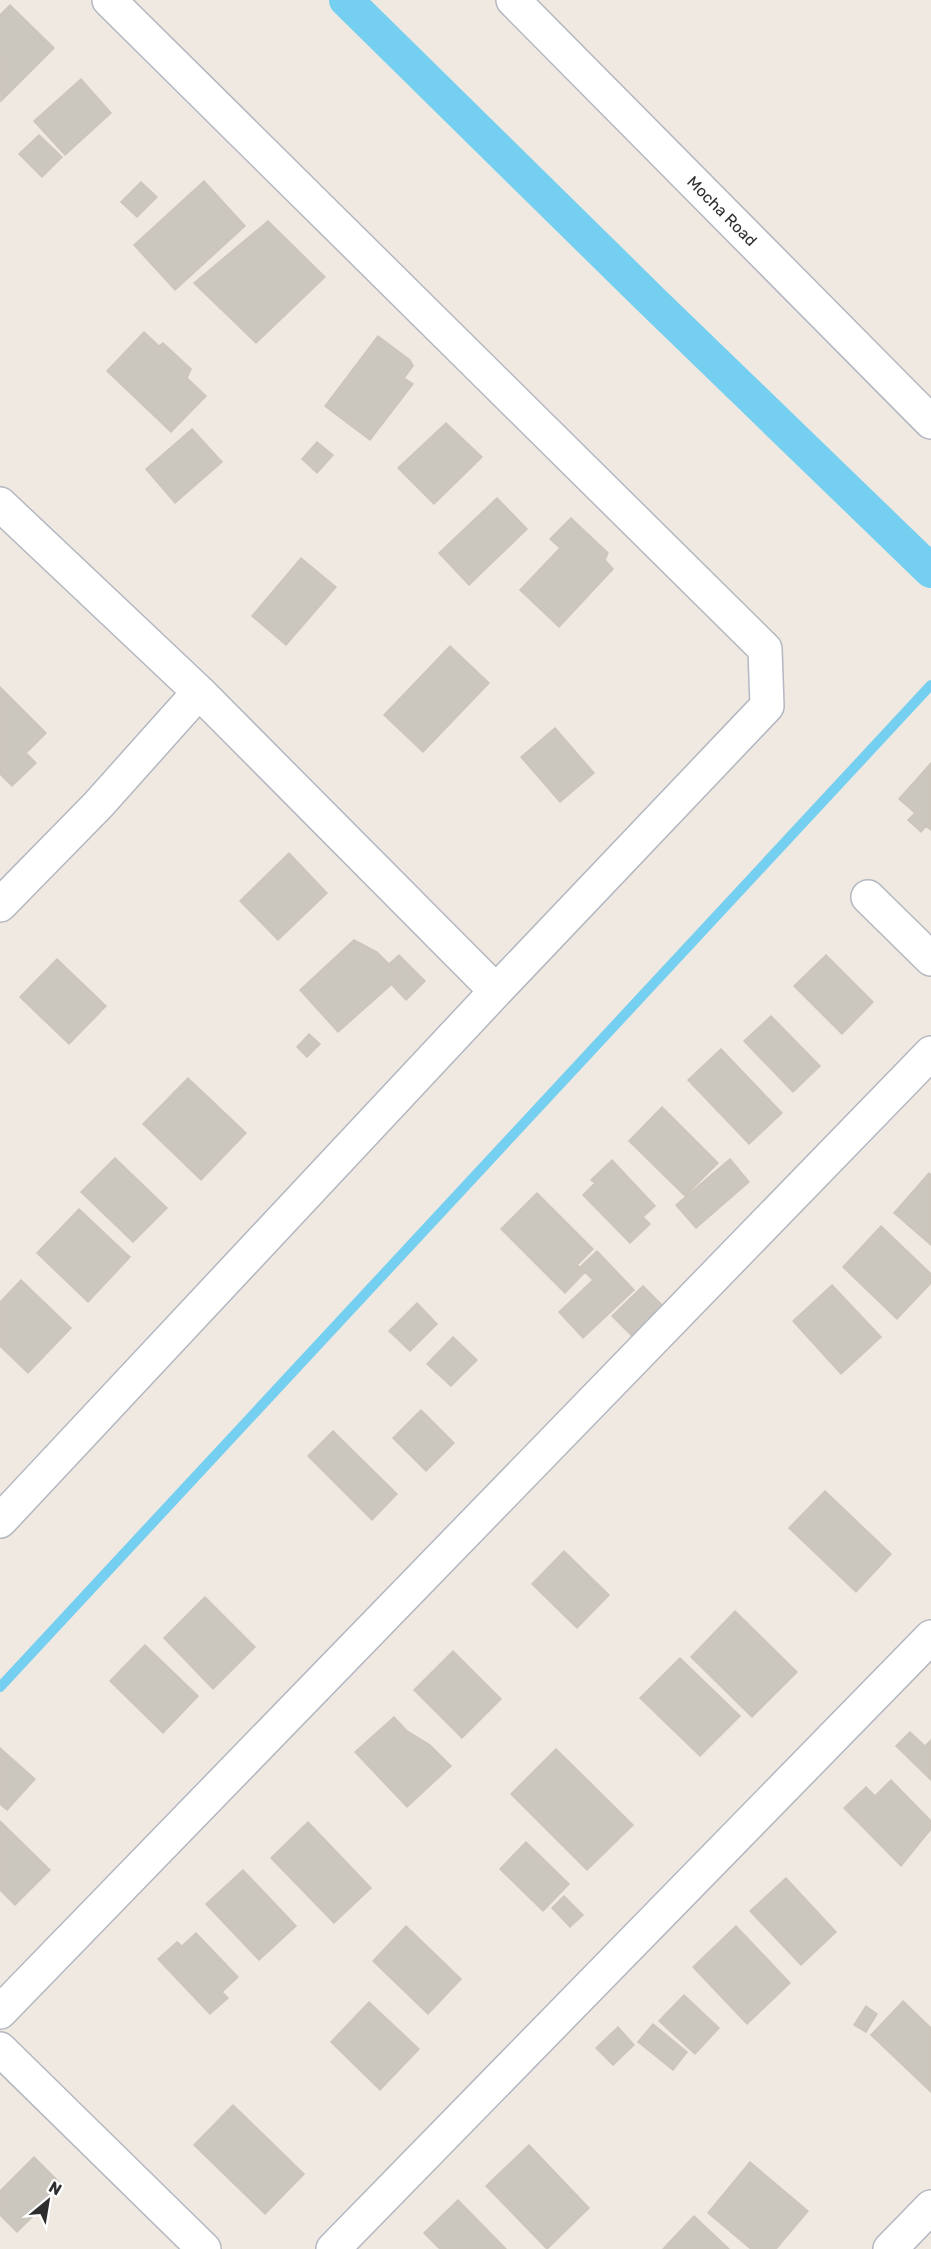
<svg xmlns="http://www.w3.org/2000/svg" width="931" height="2249" viewBox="0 0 931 2249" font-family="Rubik,sans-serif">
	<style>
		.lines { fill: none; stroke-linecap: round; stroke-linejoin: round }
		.stream { stroke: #75cff0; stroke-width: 10 }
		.canal { stroke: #75cff0; stroke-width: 34 }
		.building { fill: #cbc7bf; stroke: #cbc5ba; stroke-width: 1.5 }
		.minor-casing { stroke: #b4b7c1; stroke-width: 36 }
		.minor { stroke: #fff; stroke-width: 33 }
		.labels { text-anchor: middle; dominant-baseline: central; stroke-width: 4.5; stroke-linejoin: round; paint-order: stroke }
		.street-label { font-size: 16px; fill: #2e2e2e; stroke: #fff }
	</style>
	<rect width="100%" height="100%" fill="#efe9e1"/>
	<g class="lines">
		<path class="stream" d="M0 1687 931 685"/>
		<path class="canal" d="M346 0 653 302 931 571"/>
	</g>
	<path class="building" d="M10 5 54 48 1 101 0 15Z
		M81 79 111 113 65 155 34 121Z
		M39 135 62 157 42 177 19 154Z
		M204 181 245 226 175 290 134 245Z
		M141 182 157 197 137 217 121 202Z
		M268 221 325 277 256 343 194 283Z
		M144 332 159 346 163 343 191 369 187 378 206 396 171 432 107 371Z
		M378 336 410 360 413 366 404 378 413 384 370 440 325 406Z
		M446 423 482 457 434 504 398 468Z
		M192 429 222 462 175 503 146 469Z
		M317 442 333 455 317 473 302 459Z
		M497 498 527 529 469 585 439 553Z
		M571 518 608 553 605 560 613 569 559 627 520 590 560 548 550 539Z
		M301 558 336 587 286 645 252 616Z
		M450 646 489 683 423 752 384 715Z
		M0 687 46 733 26 753 36 763 12 786 0 774Z
		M555 728 594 773 560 802 521 757Z
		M931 763V830L926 826 921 832 908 820 915 813 899 799Z
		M289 853 327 893 278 940 240 901Z
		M354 940 377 952 401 976 338 1032 300 990Z
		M399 955 425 981 406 1000 392 985 401 976 389 964Z
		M826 955 873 1002 842 1034 794 986Z
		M57 959 106 1006 69 1044 20 997Z
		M771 1016 820 1066 793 1092 744 1041Z
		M309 1034 320 1044 307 1057 297 1047Z
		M721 1049 782 1113 749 1144 688 1080Z
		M188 1078 246 1133 201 1180 143 1124Z
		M662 1107 718 1163 685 1196 629 1141Z
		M115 1158 167 1208 133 1242 81 1192Z
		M730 1159 749 1182 696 1228 676 1205Z
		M612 1160 655 1206 643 1217 650 1224 630 1243 583 1195 595 1183 591 1180Z
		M929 1173 931 1175V1245L894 1213Z
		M537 1193 593 1249 577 1265 585 1272 565 1293 501 1229Z
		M79 1209 130 1257 88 1302 37 1253Z
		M881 1226 931 1274V1283L897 1319 843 1267Z
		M597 1251 634 1290 583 1338 559 1312 593 1280 580 1267Z
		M21 1280 71 1328 28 1373 0 1346V1302Z
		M832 1285 881 1337 841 1374 793 1321Z
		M643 1286 663 1306 632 1336 612 1316Z
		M417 1303 437 1324 410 1351 389 1331Z
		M453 1337 477 1360 451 1386 427 1364Z
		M421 1410 454 1443 426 1471 393 1438Z
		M333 1431 397 1494 372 1520 308 1456Z
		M825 1491 891 1554 856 1592 789 1528Z
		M564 1551 609 1595 577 1628 532 1584Z
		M205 1597 255 1647 213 1689 164 1638Z
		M735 1611 797 1672 752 1717 691 1657Z
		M145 1645 198 1696 163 1733 110 1681Z
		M453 1651 501 1699 462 1738 414 1690Z
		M680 1658 740 1716 700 1756 640 1698Z
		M394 1717 407 1731 430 1745 451 1766 407 1807 355 1752Z
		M910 1732 925 1746 931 1740V1780L896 1746Z
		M0 1748 35 1779 7 1810 0 1804Z
		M556 1749 633 1825 587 1870 511 1794Z
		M891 1780 931 1821V1829L901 1866 844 1808 866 1787 875 1796Z
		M0 1821 50 1870 15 1905 0 1890Z
		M308 1822 371 1888 334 1923 271 1858Z
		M526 1842 569 1884 543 1911 500 1869Z
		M243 1870 296 1926 259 1960 206 1904Z
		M786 1878 836 1932 801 1965 750 1911Z
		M564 1896 583 1915 570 1927 552 1908Z
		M406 1926 461 1979 428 2014 373 1961Z
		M736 1926 790 1983 747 2024 693 1967Z
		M196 1933 238 1977 222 1992 228 1998 210 2014 158 1959 177 1942 182 1946Z
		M684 1995 719 2028 695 2054 659 2021Z
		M903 2001 931 2028V2092L871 2035Z
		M369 2002 419 2049 380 2090 331 2042Z
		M866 2006 877 2014 866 2032 854 2025Z
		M653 2024 687 2052 673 2070 638 2042Z
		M618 2027 634 2045 613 2065 596 2048Z
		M233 2105 304 2174 265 2214 194 2145Z
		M529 2145 589 2208 547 2249 486 2186Z
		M34 2157 63 2186 17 2232 0 2215V2191Z
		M750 2162 808 2211 776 2249H751L708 2213Z
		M458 2200 506 2249H440L424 2233Z
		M694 2216 729 2249H663Z"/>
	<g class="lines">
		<defs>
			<path id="minor" d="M513 0 931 422
				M0 504 199 692 496 991 767 706 765 649 109 0
				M868 897 931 959
				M0 905 98 805 199 692
				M0 1521 496 991
				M0 2012 931 1053
				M0 2049 204 2249
				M333 2249 931 1637
				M890 2249 931 2207"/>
		</defs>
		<use href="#minor" class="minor-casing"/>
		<use href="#minor" class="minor"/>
	</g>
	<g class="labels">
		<g class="street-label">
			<text transform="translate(722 211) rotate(45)">Mocha Road</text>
		</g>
	</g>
	<g transform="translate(48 2201) rotate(30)" stroke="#ffffff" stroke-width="4.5" paint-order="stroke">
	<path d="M0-4.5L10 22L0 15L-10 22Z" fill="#2e2e2e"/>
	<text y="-9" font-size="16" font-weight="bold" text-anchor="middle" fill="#2e2e2e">N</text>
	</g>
</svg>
